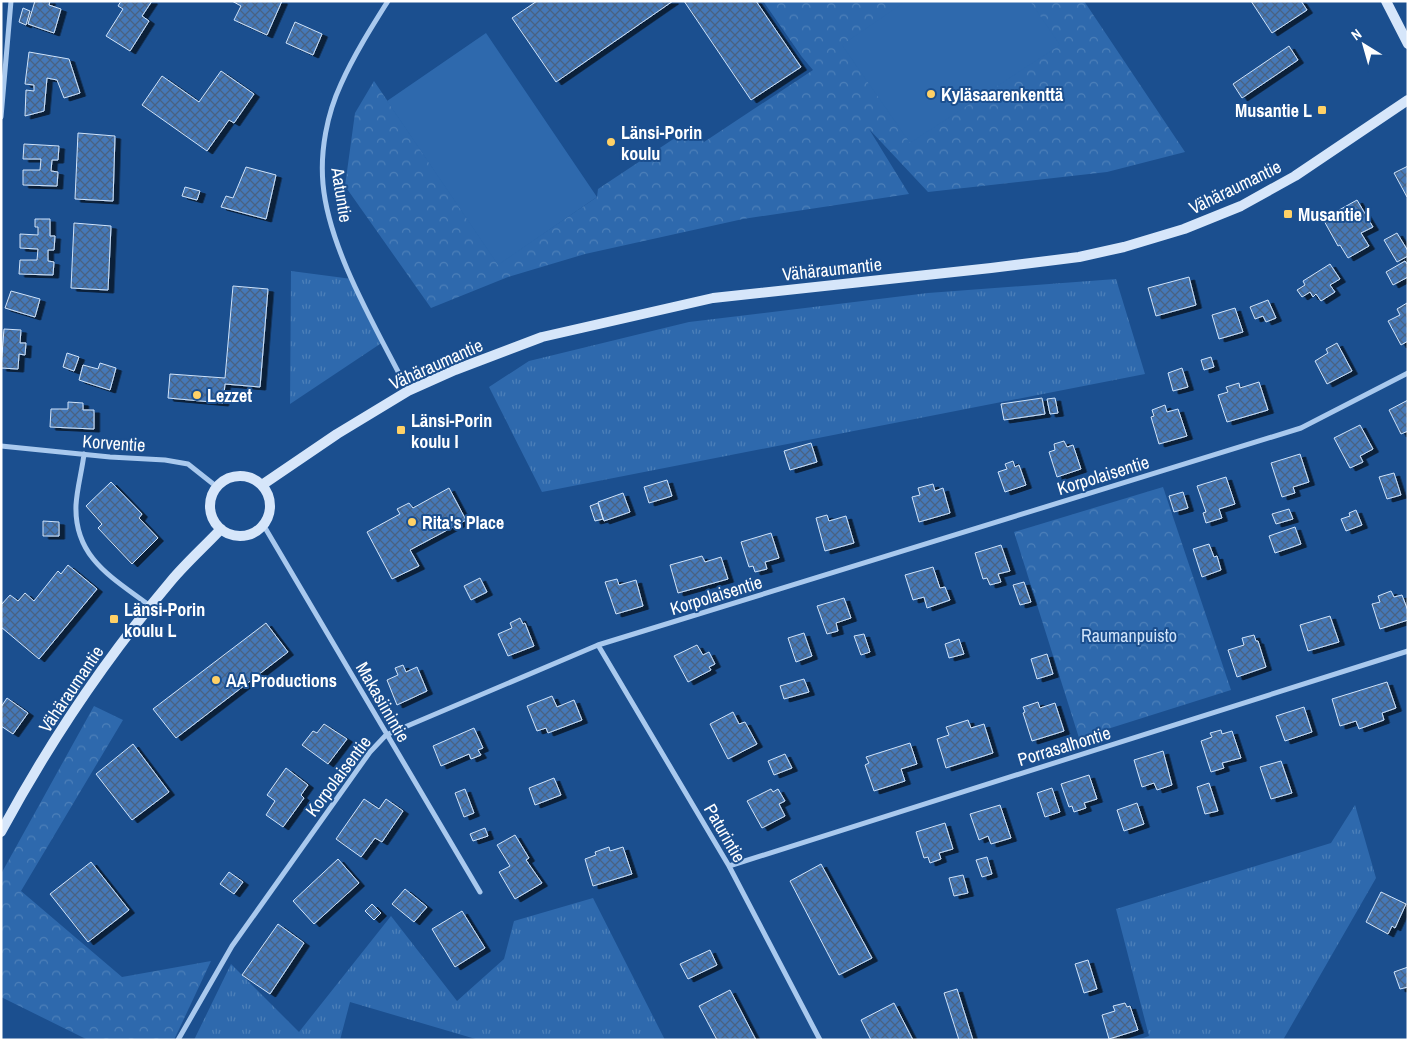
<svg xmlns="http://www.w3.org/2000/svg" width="1409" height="1041" viewBox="0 0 1409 1041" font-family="'Archivo Narrow',sans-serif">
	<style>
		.grass { fill: url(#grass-tufts) }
		.forest { fill: url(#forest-crowns) }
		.garden { fill: #2e69ad }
		.building { fill: url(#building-cross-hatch); stroke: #cfe3fa; filter: url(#shadow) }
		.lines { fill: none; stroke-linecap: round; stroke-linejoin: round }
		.street { stroke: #a9c9ee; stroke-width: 5 }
		.secondary { stroke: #d6e6fa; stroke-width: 10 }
		.poi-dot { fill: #ffd166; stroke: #1b4f8f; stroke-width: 2 }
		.labels { text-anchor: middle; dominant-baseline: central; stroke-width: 4; stroke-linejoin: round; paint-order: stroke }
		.poi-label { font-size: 18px; font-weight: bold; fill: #fff; stroke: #1b4f8f; text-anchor: start }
		.street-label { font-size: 18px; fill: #fff; stroke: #1b4f8f }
		.park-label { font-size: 18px; fill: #cfe3fa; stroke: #1b4f8f }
	</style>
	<defs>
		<pattern id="grass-tufts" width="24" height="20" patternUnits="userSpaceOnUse" patternTransform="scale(1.25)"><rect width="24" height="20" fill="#2e69ad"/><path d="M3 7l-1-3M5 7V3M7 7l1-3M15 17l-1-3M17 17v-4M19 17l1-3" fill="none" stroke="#4d80b9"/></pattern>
		<pattern id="forest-crowns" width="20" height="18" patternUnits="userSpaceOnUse" patternTransform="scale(1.25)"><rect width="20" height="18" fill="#2e69ad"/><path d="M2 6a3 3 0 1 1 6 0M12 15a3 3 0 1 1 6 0" fill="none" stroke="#4d80b9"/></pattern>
		<pattern id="building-cross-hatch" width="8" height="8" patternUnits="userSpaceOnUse" patternTransform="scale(1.25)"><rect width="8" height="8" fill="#4478b7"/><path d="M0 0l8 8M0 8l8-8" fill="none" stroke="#486282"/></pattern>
		<filter id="shadow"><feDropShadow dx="5.5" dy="3" stdDeviation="0" flood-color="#0009"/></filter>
	</defs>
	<rect width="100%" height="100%" fill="#1b4f8f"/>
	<path class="grass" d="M291 271 352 279 383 342 290 404Z
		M1116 279 1145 374 542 492 489 387 529 361 689 322 928 293Z
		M1355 805 1376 878 1283 1040H1137L1149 1036 1116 909 1331 843Z
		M593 898 665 1040H479L350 1002 340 1040H194L231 964 299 1032 391 916 457 1001 504 959 514 921Z"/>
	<path class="forest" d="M763 1H1084L1185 152 1107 172 928 192 869 129 909 194 743 219 585 254 508 277 431 308 345 186 355 113 374 81 498 264 597 197 598 189 693 126 704 142 813 70 802 57Z
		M1163 487 1231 690 1079 738 1014 532Z
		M94 706 123 720 21 891 122 977 211 961 174 1040H88L1 997V874Z"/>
	<path class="garden" d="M906 1H1030L1060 45 910 143 842 45Z
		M486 33 597 197 498 265 387 101Z"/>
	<path class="building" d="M35 1H50L49 5 61 9 54 33 28 24Z
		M121 1H152L142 16 149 21 130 51 106 36 123 9 118 6Z
		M232 1H282L267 35 234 20 241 6Z
		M537 1H673L556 82 512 18Z
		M684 1H756L801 67 751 100Z
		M1251 1H1301L1307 10 1272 33Z
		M23 8 30 11 26 25 19 22Z
		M295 22 322 34 313 55 286 43Z
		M1289 46 1298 60 1242 98 1233 84Z
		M29 52 69 59 80 93 64 98 57 80 47 78 44 111 25 116 26 90 34 91V85L25 84Z
		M221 71 254 94 234 123 229 120 207 151 142 105 162 76 199 102Z
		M78 133 115 136 113 201 75 199Z
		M24 144 59 146 58 160H52L51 171 58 172 57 186 23 185V170H40L41 159H23Z
		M1408 166V196L1407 197 1394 173Z
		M246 167 276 175 266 219 221 207 226 196 233 198Z
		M185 187 200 191 197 200 182 196Z
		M1357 200 1373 227 1361 233 1369 246 1348 258 1340 245 1338 246 1323 219Z
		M35 219H50V236H55L54 250H48V261L54 262 53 275 19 274 20 260H37L38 249 20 248V234L38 235V227H35Z
		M74 223 111 226 108 290 71 288Z
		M1397 233 1408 251V256L1397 262 1384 240Z
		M1405 261 1408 265V277L1393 285 1386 272Z
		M1330 264 1340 279 1330 285 1335 292 1321 301 1316 294 1313 297 1310 292 1302 297 1297 290 1305 285 1303 281Z
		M1189 277 1196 305 1156 316 1148 288Z
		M233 286 268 289 260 387 225 384 223 403 168 398 170 374 225 378Z
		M11 291 40 299 35 317 5 308Z
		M1268 300 1276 318 1266 322 1263 316 1255 319 1250 307Z
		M1407 303 1408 341 1401 345 1388 321 1400 315 1397 309Z
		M1235 308 1243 332 1219 339 1212 315Z
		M4 329 21 330 20 343H26L25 355 19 354 18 369 1 368Z
		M1337 343 1352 371 1327 384 1315 361 1328 353 1326 349Z
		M67 353 79 357 74 371 63 367Z
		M1211 357 1214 367 1204 370 1201 360Z
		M100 363 116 368 110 390 79 380 83 365 98 369Z
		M1182 368 1188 387 1173 391 1168 373Z
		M1259 382 1268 410 1227 422 1218 395 1228 392 1226 387 1239 383 1240 388Z
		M1042 398 1045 414 1004 420 1001 404Z
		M1055 398 1058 413 1050 414 1047 399Z
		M1408 400V431L1401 434 1389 410Z
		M68 402 83 403V410H94V429L50 427 51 409H68Z
		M1165 405 1167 412 1178 409 1187 436 1159 444 1151 417 1154 416 1152 410Z
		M1360 425 1373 449 1360 456 1363 462 1350 468 1334 438Z
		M1064 441 1067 447 1073 445 1081 469 1057 477 1049 452 1055 450 1054 444Z
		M811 443 817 462 790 470 784 451Z
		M1300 454 1309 482 1293 487 1295 493 1282 497 1271 463Z
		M1013 461 1015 467 1019 465 1026 485 1005 492 998 472 1007 469 1005 464Z
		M1394 473 1401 495 1387 499 1379 477Z
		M1226 477 1235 504 1219 509 1222 518 1206 523 1203 513 1206 512 1197 486Z
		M667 480 672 496 649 503 644 487Z
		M111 482 142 514 139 518 158 538 132 564 98 528 102 524 86 506Z
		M933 484 935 491 943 488 950 513 919 522 912 497 920 495 918 488Z
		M449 488 466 520 410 550 419 566 392 579 367 532 400 514 397 509 409 503 413 508Z
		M1183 492 1188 508 1174 512 1169 496Z
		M623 493 630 512 604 521 598 502Z
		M598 503 603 519 595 521 590 506Z
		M1289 509 1293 519 1276 524 1272 514Z
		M1356 510 1362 525 1346 531 1341 519 1350 516 1349 513Z
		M827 515 829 521 846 516 854 543 825 551 816 518Z
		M43 521 59 522V536H43Z
		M1295 527 1301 544 1275 553 1269 536Z
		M771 533 779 558 765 562 767 569 755 572 753 566 749 567 741 542Z
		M1209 544 1214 557 1217 556 1221 570 1202 577 1193 549Z
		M1001 545 1010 571 998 574 1001 582 990 585 987 578 983 579 975 553Z
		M702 556 705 562 721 557 728 579 678 593 670 565Z
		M68 565 97 589 39 659 1 627V605L10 595 18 601 25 593 34 601 58 571 61 574Z
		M933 567 940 588 945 587 950 600 927 608 924 597 913 600 905 575Z
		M480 578 487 592 471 600 464 586Z
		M617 579 619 585 636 580 643 606 616 614 605 582Z
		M1024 582 1031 602 1020 605 1013 585Z
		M1391 591 1394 597 1402 595 1408 611V620L1380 629 1372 604 1380 602 1378 596Z
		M844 598 851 618 836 623 838 631 827 634 817 606Z
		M1330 616 1339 642 1308 651 1300 625Z
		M520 618 523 624 525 623 534 646 508 656 498 634 512 628 510 623Z
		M266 623 288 652 176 738 153 709Z
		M804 633 812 656 796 662 788 638Z
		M864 634 870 652 861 655 854 636Z
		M1254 635 1256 641H1258L1266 667 1237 677 1228 650 1244 645 1242 638Z
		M959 639 964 654 949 658 945 644Z
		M697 645 703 655 709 652 715 664 709 667 711 670 688 682 674 656Z
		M1047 654 1053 674 1037 679 1031 659Z
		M403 665 406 672 417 667 427 691 397 705 387 680 398 675 395 668Z
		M804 679 809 692 784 699 780 686Z
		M1387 682 1396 708 1382 713 1384 720 1359 729 1356 721 1340 726 1332 699Z
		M552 696 557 707 574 700 582 720 548 733 546 728 537 731 527 706Z
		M7 698 28 713 13 734 1 726V707Z
		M1038 702 1040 708 1055 703 1064 731 1032 741 1023 713 1025 712 1023 707Z
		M1304 707 1312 732 1285 741 1276 716Z
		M733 712 739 724 745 722 757 744 728 759 710 724Z
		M968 720 971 728 984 724 993 753 946 768 937 739 949 735 946 727Z
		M324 724 347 739 328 764 302 745 313 731 317 733Z
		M474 728 483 748 478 750 481 755 471 759 469 754 441 766 433 746Z
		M1221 730 1222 734 1232 731 1241 758 1222 763 1224 768 1211 772 1201 741 1212 737 1210 733Z
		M910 743 917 764 901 769 905 781 874 791 865 765 869 763 866 757Z
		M133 744 169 792 132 820 96 774Z
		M1163 751 1172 785 1157 790 1154 783 1142 787 1134 760Z
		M785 754 792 768 774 775 768 761Z
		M1281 761 1292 793 1271 799 1260 767Z
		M286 768 308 785 301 795 304 798 283 827 266 815 275 801 267 795Z
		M1089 775 1097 799 1084 803 1086 808 1074 812 1072 806 1069 807 1061 784Z
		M554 778 561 795 535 805 529 788Z
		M1209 783 1218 811 1205 814 1197 787Z
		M1052 788 1060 812 1045 817 1037 793Z
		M465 789 474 813 464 817 455 793Z
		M771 789 773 792 778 789 785 801 779 804 785 816 762 828 747 801Z
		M364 799 379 809 386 799 403 811 382 842 375 838 361 857 336 839Z
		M1137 803 1144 824 1124 831 1117 810Z
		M1000 805 1011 838 991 844 988 836 979 840 970 814Z
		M945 823 953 849 939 853 941 859 930 863 928 857 924 858 916 832Z
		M485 828 488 836 473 841 470 834Z
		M515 835 529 858 526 860 542 883 515 899 499 872 510 866 497 845Z
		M609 847 610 851 623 847 632 874 593 886 585 859 596 855 595 852Z
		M987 857 992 874 982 877 976 860Z
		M338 859 359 883 314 924 293 901Z
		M91 862 129 910 88 942 50 894Z
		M821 864 872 958 839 975 790 881Z
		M229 872 243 882 234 894 220 884Z
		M963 875 968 893 954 896 949 878Z
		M405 889 427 907 414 922 392 904Z
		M1381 892 1406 904 1395 928 1392 926 1388 934 1366 922Z
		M372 904 381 913 374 920 365 911Z
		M462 911 485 948 455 967 432 929Z
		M278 924 304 943 270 994 242 975Z
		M710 950 717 965 688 979 680 964Z
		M1088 960 1097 989 1084 993 1075 964Z
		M1408 967V987L1400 989 1394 972Z
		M957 989 973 1040H959L944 993Z
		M730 990 756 1040H717L699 1006Z
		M894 1003 913 1040H871L861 1020Z
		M1125 1003 1127 1007 1130 1006 1138 1030 1109 1039 1102 1015 1115 1011 1113 1006Z"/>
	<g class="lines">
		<path class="street" d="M388 1C371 28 354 55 341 84 327 114 320 151 323 184 329 251 378 331 408 391
			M1 117 11 1
			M1 446 110 457 165 460 188 464 217 487
			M84 454C82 471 77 488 76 505 74 558 113 578 150 606
			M264 526 480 892
			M598 645 729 866 820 1040
			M729 866 1408 651
			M178 1040 232 946 370 752 386 735 598 645 1301 428 1408 373"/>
		<path class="secondary" d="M1386 1 1408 44
			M210 506a30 30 0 1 1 60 0a30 30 0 1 1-60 0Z
			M262 485 337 434 408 391 455 370 542 337 713 298 991 268 1079 257 1124 247 1184 229 1241 206 1295 176 1408 100
			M1 832C49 743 106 658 171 581 186 563 205 546 221 529"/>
	</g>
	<g class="poi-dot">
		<circle cx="931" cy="94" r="5"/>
		<rect x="1317" y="105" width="10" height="10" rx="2.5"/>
		<circle cx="611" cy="142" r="5"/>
		<rect x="1283" y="209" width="10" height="10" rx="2.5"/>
		<circle cx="197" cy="395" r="5"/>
		<rect x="396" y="425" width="10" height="10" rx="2.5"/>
		<circle cx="412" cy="522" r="5"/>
		<rect x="109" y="614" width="10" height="10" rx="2.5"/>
		<circle cx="216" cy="680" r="5"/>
	</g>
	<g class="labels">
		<g class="poi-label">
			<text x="941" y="94">Kyläsaarenkenttä</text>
			<text x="1312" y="110" text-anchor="end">Musantie L</text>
			<text x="621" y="132">Länsi-Porin<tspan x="621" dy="21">koulu</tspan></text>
			<text x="1298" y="214">Musantie I</text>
			<text x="207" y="395">Lezzet</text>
			<text x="411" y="420">Länsi-Porin<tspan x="411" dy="21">koulu I</tspan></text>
			<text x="422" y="522">Rita's Place</text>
			<text x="124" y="609">Länsi-Porin<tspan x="124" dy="21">koulu L</tspan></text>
			<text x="226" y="680">AA Productions</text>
		</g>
		<g class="street-label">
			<text transform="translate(1235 187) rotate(-26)">Vähäraumantie</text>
			<text transform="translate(342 195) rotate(81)">Aatuntie</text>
			<text transform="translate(832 269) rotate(-6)">Vähäraumantie</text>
			<text transform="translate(436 364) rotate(-24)">Vähäraumantie</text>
			<text transform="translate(114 443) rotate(4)">Korventie</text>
			<text transform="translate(1103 475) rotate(-17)">Korpolaisentie</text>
			<text transform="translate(716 595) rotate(-17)">Korpolaisentie</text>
			<text transform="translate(71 689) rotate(-56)">Vähäraumantie</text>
			<text transform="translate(383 702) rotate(60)">Makasiinintie</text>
			<text transform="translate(1064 746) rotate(-17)">Porrasalhontie</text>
			<text transform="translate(338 776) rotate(-53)">Korpolaisentie</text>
			<text transform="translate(725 833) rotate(60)">Paturintie</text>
		</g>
		<g class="park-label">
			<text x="1129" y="635">Raumanpuisto</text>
		</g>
	</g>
	<rect width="1409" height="1041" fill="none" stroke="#ffffff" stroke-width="5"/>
	<g transform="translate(1364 45) rotate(323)" stroke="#1b4f8f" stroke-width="4" paint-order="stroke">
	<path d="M0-4L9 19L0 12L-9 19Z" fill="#ffffff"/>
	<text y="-8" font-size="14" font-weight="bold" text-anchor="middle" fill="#ffffff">N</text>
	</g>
</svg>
